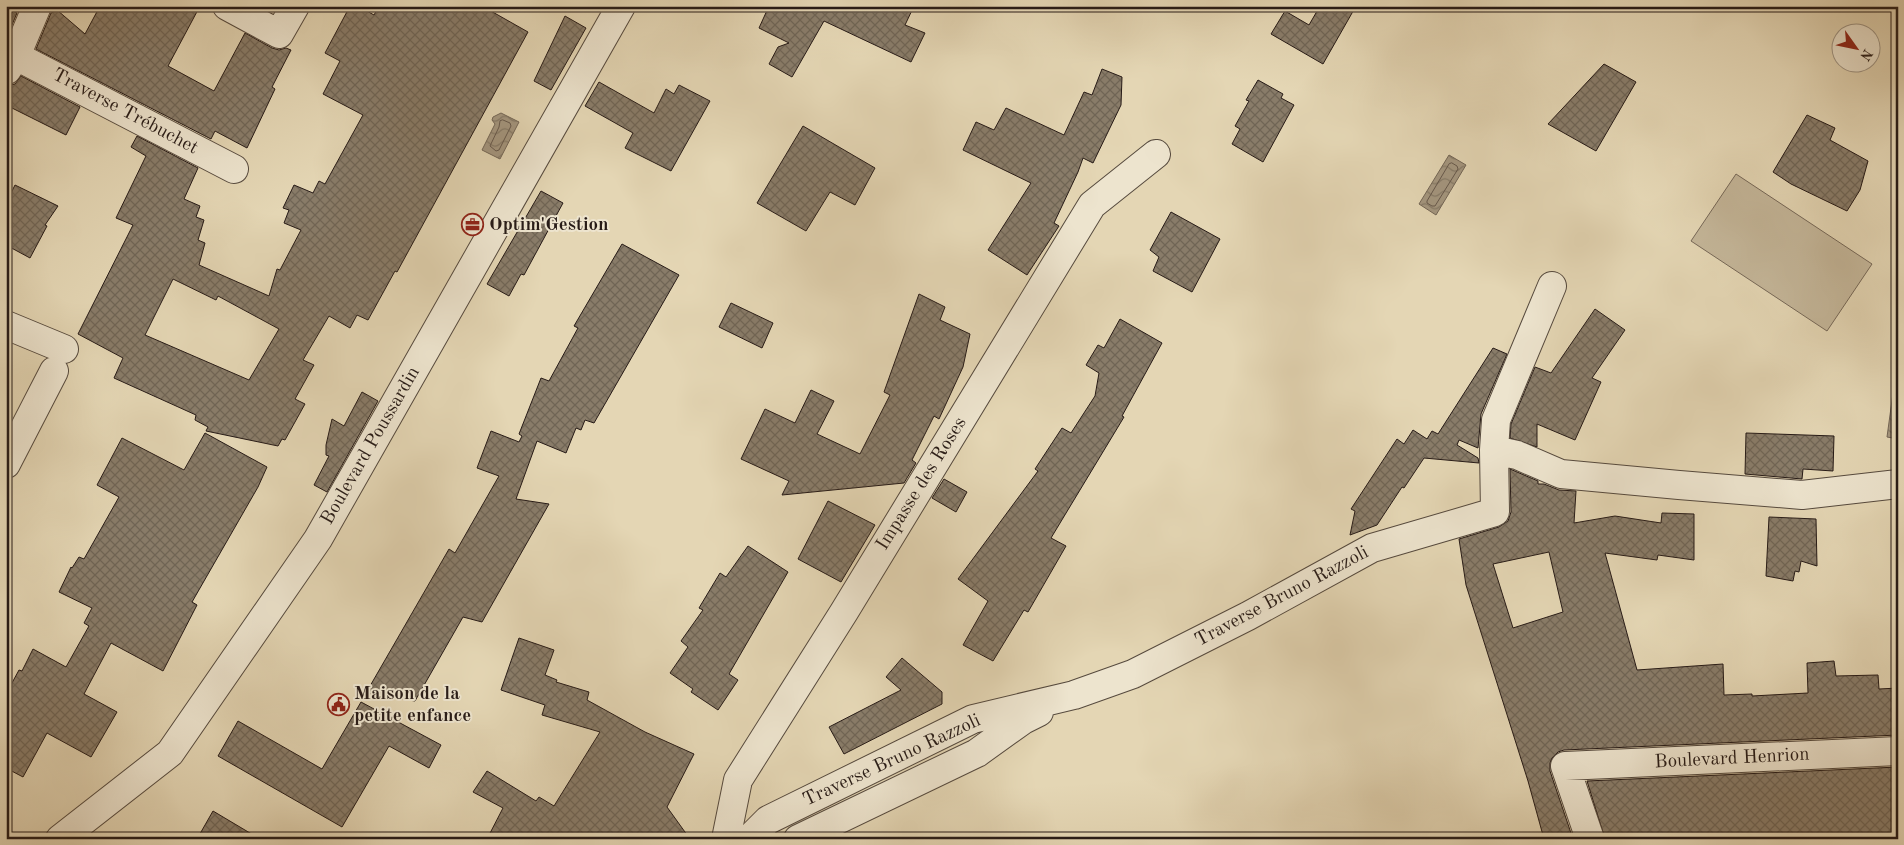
<svg xmlns="http://www.w3.org/2000/svg" width="1904" height="845" viewBox="0 0 1904 845" font-family="'Old Standard TT',serif">
	<style>
		.pitch { fill: #c4b699; stroke: #766858 }
		.water { fill: url(#water-waves); stroke: #726555 }
		.lines { fill: none; stroke-linecap: round; stroke-linejoin: round }
		.shore { stroke: #66584b; stroke-width: 1 }
		.building { fill: url(#building-cross-hatch); stroke: #271b17; fill-rule: evenodd }
		.minor-casing { stroke: #564a3e; stroke-width: 30 }
		.minor { stroke: #ede4ce; stroke-width: 28 }
		.labels { text-anchor: middle; dominant-baseline: central; stroke-width: 4; stroke-linejoin: round; paint-order: stroke }
		.street-label { font-size: 19px; fill: #271b17; stroke: #ede4ce }
		.poi-label { font-size: 19px; font-weight: bold; fill: #271b17; stroke: #ede4ce; text-anchor: start }
	</style>
	<defs>
		<pattern id="water-waves" width="16" height="10" patternUnits="userSpaceOnUse" patternTransform="scale(1.25)"><rect width="16" height="10" fill="#a4967f"/><path d="M0 5q4-4 8 0t8 0" fill="none" stroke="#867a67"/></pattern>
		<pattern id="building-cross-hatch" width="8" height="8" patternUnits="userSpaceOnUse" patternTransform="scale(1.25)"><rect width="8" height="8" fill="#897c69"/><path d="M0 0l8 8M0 8l8-8" fill="none" stroke="#706555"/></pattern>
	</defs>
	<rect width="100%" height="100%" fill="#e4d6b4"/>
	<filter id="stains"><feTurbulence type="fractalNoise" baseFrequency=".004" numOctaves="4"/><feColorMatrix values="0 0 0 0 .2 0 0 0 0 .09 0 0 0 0 .02 0 0 0 .5 -.17"/></filter>
	<radialGradient id="worn" r=".72"><stop offset=".6" stop-color="#630" stop-opacity="0"/><stop offset="1" stop-color="#630" stop-opacity=".3"/></radialGradient>
	<path class="pitch" d="M1736 174 1872 264 1827 331 1691 241Z"/>
	<path class="water" d="M501 113 519 122 500 159 482 150 495 124 492 120 493 117Z
		M1449 155 1466 165 1436 215 1419 204Z
		M1896 371H1898V439L1887 437Z"/>
	<g class="lines">
		<path class="shore" d="M503 120 510 123 511 126 499 150 496 151 490 146 499 127 500 121Z
			M1452 163 1457 166 1458 169 1435 206H1432L1427 203V201L1449 164Z"/>
	</g>
	<path class="building" d="M100 6H200L168 66 214 91 245 33 272 48 279 50 286 48 291 50 272 87 275 89 247 148 215 131 211 139 36 49 51 13 57 10 85 34Z
		M350 6H358L374 15 379 6H482L528 32 397 272 395 271 368 320 357 315 350 328 329 316 303 360 314 365 295 399 305 404 285 440 282 439 278 446 206 431 208 427 195 420 196 415 114 378 123 358 78 334 133 225 116 218 146 156 131 147 137 136 198 168 184 199 200 206 196 217 204 220 198 240 205 243 199 265 269 296 277 269 280 270 301 230 284 223 289 210 283 208 294 185 313 193 319 181 325 184 363 115 323 94 340 61 325 53ZM173 279 216 300 218 296 279 329 249 380 145 335Z
		M769 6H914L905 25 925 33 911 62 824 21 792 77 769 64 778 47 789 43 759 28Z
		M1320 6H1356L1323 64 1271 34 1285 11 1309 25Z
		M6 8 17 13 6 39Z
		M565 16 586 28 551 90 534 81Z
		M1604 64 1636 82 1596 151 1548 124Z
		M1102 69 1122 77 1121 105 1093 163 1083 158 1078 172 1054 223 1059 226 1027 275 988 250 1031 183 963 150 976 122 994 130 1006 108 1064 135 1084 92 1092 95Z
		M21 76 80 107 66 135 6 105V86L15 84Z
		M1258 80 1283 94 1281 98 1294 105 1263 162 1232 144 1240 129 1235 126 1249 101 1246 100Z
		M599 82 654 113 666 89 674 94 679 85 710 101 671 171 625 148 633 133 585 106Z
		M1807 115 1835 128 1830 140 1868 161 1860 190 1847 211 1791 184 1773 172Z
		M803 126 875 168 855 205 830 192 806 231 757 203Z
		M15 185 58 206 45 225 47 226 30 258 6 245V203Z
		M541 191 563 203 524 275 521 274 509 296 487 284Z
		M1171 212 1220 239 1192 292 1153 271 1159 257 1150 250Z
		M622 244 679 275 594 423 585 420 581 430 576 428 566 453 537 441 516 499 549 504 482 622 463 617 415 701 366 693 449 549 455 553 499 476 477 468 491 431 519 442 522 436 519 434 541 378 549 381 578 328 574 326Z
		M919 294 945 307 940 320 970 334 963 367 939 419 934 416 912 460 916 463 904 483 782 495 789 481 741 459 765 409 795 423 811 390 834 401 817 434 860 454 890 395 884 392Z
		M731 303 773 323 762 348 719 327Z
		M1595 309 1625 330 1592 378 1601 382 1575 440 1537 424V447L1510 438 1511 424 1535 367 1551 373Z
		M1120 319 1162 343 1122 416 1124 417 1051 538 1066 546 1028 612 1024 610 993 661 963 645 988 601 958 579 1038 471 1035 469 1062 428 1071 433 1095 396 1099 373 1086 365 1098 345 1104 348Z
		M1493 348 1507 354 1481 414 1478 448 1459 440 1457 445 1478 458 1479 463 1424 458 1404 488 1402 487 1377 525 1350 535 1355 511 1351 509 1397 439 1404 444 1413 430 1427 439 1432 431 1438 434Z
		M362 392 378 401 327 492 314 485 329 456 326 455V445L332 419 344 426Z
		M205 433 267 467 258 487 192 602 197 605 163 671 111 643 84 694 117 712 91 757 47 733 23 777 6 768V694L19 670 22 671 33 649 66 667 89 626 84 623 92 608 59 592 71 567 72 568 79 557 84 559 119 497 97 485 122 438 184 470Z
		M1746 433 1834 436 1833 471 1803 469 1802 479 1745 474Z
		M1510 469 1538 481V484H1544L1559 490 1576 491 1574 523 1615 516 1661 523 1662 513 1694 514V560L1658 555 1657 560 1605 553 1637 670 1723 664 1724 695 1752 694V696L1808 693 1807 663 1834 661 1836 676 1878 675 1879 689 1898 688V735L1564 750 1558 752 1552 758 1550 763V771L1573 839H1544L1528 781 1466 585 1459 539 1499 527 1508 521 1511 512ZM1549 552 1563 612 1513 628 1493 564Z
		M944 479 967 492 956 512 932 498Z
		M828 501 875 525 841 582 798 559Z
		M1769 517 1816 519 1817 566 1801 561 1799 572 1795 571 1793 581 1766 576Z
		M748 546 788 572 729 674 738 680 718 710 691 692 693 689 670 673 688 647 681 641 703 610 699 608 720 573 726 577Z
		M519 638 554 650 545 675 557 680 556 682 589 692 587 700 645 732 694 754 667 807 690 839H487L503 808 473 792 487 771 536 801 539 797 554 806 600 732 542 715 545 705 501 690Z
		M902 658 942 692V704L844 754 829 727 901 690 886 677Z
		M361 702 441 745 429 768 389 746 342 827 218 756 238 721 322 769Z
		M1898 767V839H1605L1587 781Z
		M213 811 260 839H197Z"/>
	<g class="lines">
		<defs>
			<path id="minor" d="M227 6 279 34 295 6
				M16 56 234 169
				M7 70 16 56 37 6
				M6 325 64 349
				M1494 450 1517 455 1561 474 1679 485 1802 495 1898 484
				M6 464 54 371
				M60 839 170 753 318 539 621 6
				M726 839 738 780 844 612 1092 205 1156 154
				M749 839 768 820 973 719 1074 695 1133 674 1248 616 1372 548 1495 512 1494 450 1496 420 1552 286
				M798 839 977 753 1023 720 1039 712
				M1590 839 1565 766 1898 751"/>
		</defs>
		<use href="#minor" class="minor-casing"/>
		<use href="#minor" class="minor"/>
	</g>
	<defs>
		<symbol id="office-ring" viewBox="-11 -11 22 22"><circle r="9.5" fill="#ede4ce" stroke="#8f2418" stroke-width="1.5"/><path d="M-6-3h4V-5.5h4V-3h4V5H-6ZM-1-4.5V-3h2v-1.5ZM-6 0V1H6V0Z" fill="#8f2418"/></symbol>
		<symbol id="civic-ring" viewBox="-11 -11 22 22"><circle r="9.5" fill="#ede4ce" stroke="#8f2418" stroke-width="1.5"/><path d="M-.6-6.5H3V-4.5H.6V-3L4-1V1h2V6H-6V1h2V-1L-.6-3ZM-1.2 2.5V6h2.4V2.5Z" fill="#8f2418"/></symbol>
	</defs>
	<g fill-rule="evenodd">
		<use href="#office-ring" x="460" y="212" width="25" height="25"/>
		<use href="#civic-ring" x="326" y="692" width="25" height="25"/>
	</g>
	<g class="labels">
		<g class="street-label">
			<text transform="translate(125 112) rotate(28)">Traverse Trébuchet</text>
			<text transform="translate(371 446) rotate(-60)">Boulevard Poussardin</text>
			<text transform="translate(922 484) rotate(-58)">Impasse des Roses</text>
			<text transform="translate(1282 597) rotate(-28)">Traverse Bruno Razzoli</text>
			<text transform="translate(1732 759) rotate(-3)">Boulevard Henrion</text>
			<text transform="translate(892 761) rotate(-25)">Traverse Bruno Razzoli</text>
		</g>
		<g class="poi-label">
			<text x="489" y="225">Optim'Gestion</text>
			<text x="354" y="694">Maison de la<tspan x="354" dy="22">petite enfance</tspan></text>
		</g>
	</g>
	<rect width="1904" height="845" fill="none" stroke="#e4d6b4" stroke-width="25"/>
	<rect x="8" y="8" width="1889" height="830" fill="none" stroke="#271b17" stroke-width="2.5"/>
	<rect x="12" y="12" width="1879" height="820" fill="none" stroke="#271b17"/>
	<g transform="translate(1856 48) rotate(123)"><circle r="24" fill="#ede4ce" stroke="#9e9485"/>
	<path d="M0-4L9 19L0 12L-9 19Z" fill="#8f2418"/>
	<text y="-8" font-size="14" font-weight="bold" text-anchor="middle" fill="#271b17">N</text>
	</g>
	<rect width="100%" height="100%" filter="url(#stains)"/>
	<rect width="100%" height="100%" fill="url(#worn)"/>
</svg>
